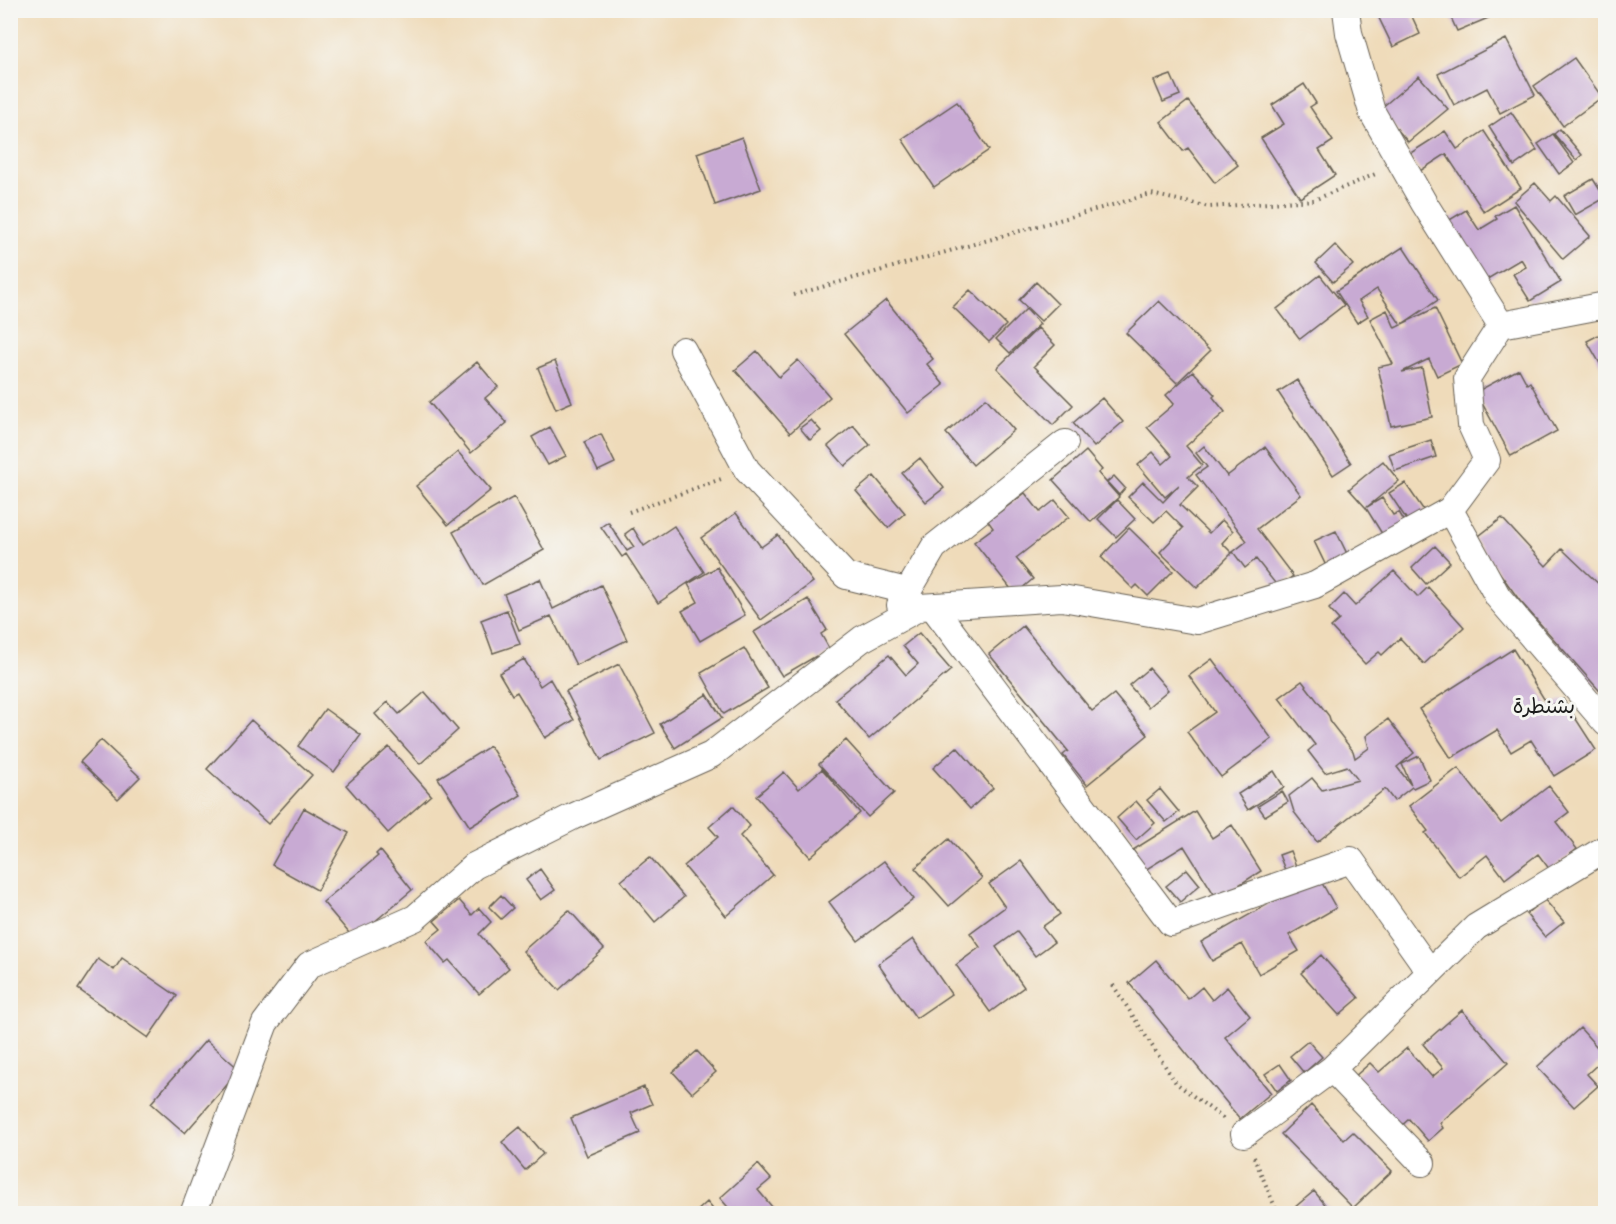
<svg xmlns="http://www.w3.org/2000/svg" width="1616" height="1224" viewBox="0 0 1616 1224" font-family="Mali,'Playpen Sans Arabic',sans-serif">
	<style>
		.building { fill: #c8aad3 }
		.lines { fill: none; stroke-linecap: round; stroke-linejoin: round }
		.minor-casing { stroke: #665f53; stroke-width: 28 }
		.path { stroke: #665f53; stroke-width: 4; stroke-dasharray: 1.5 4.5; stroke-linecap: butt }
		.minor { stroke: #fff; stroke-width: 26 }
		.labels { text-anchor: middle; dominant-baseline: central; stroke-width: 6; stroke-linejoin: round; paint-order: stroke }
		.quarter-label { font-size: 21px; fill: #1c1c1c; stroke: #f6f6f2 }
	</style>
	<rect width="100%" height="100%" fill="#f6f6f2"/>
	<filter id="ink" filterUnits="userSpaceOnUse"><feTurbulence type="fractalNoise" baseFrequency=".0167" numOctaves="2"/><feDisplacementMap in="SourceGraphic" scale="12" xChannelSelector="R" yChannelSelector="G"/><feConvolveMatrix kernelMatrix="1 2 1 2 8 2 1 2 1" color-interpolation-filters="sRGB"/></filter>
	<filter id="wash" filterUnits="userSpaceOnUse"><feTurbulence type="fractalNoise" baseFrequency=".008" numOctaves="4" result="noise"/><feDisplacementMap in="SourceGraphic" scale="24" xChannelSelector="R" yChannelSelector="G"/><feGaussianBlur stdDeviation="1.35" result="paint"/><feColorMatrix in="noise" values="0 0 0 0 0 0 0 0 0 0 0 0 0 0 0 0 0 1.4 0 .05"/><feComposite in="paint" operator="in"/></filter>
	<g filter="url(#wash)">
		<rect width="100%" height="100%" fill="#efdbba"/>
		<g id="blocks">
			<path class="building" d="M1390 10H1409L1420 34 1393 47 1378 16Z
				M1448 11H1505L1457 31Z
				M1506 39 1535 95 1500 113 1487 88 1454 105 1438 74Z
				M1574 58 1602 97 1563 126 1534 86Z
				M1171 75 1180 95 1163 102 1154 81Z
				M1419 76 1448 109 1408 142 1380 109Z
				M1304 84 1316 103 1310 107 1333 141 1319 150 1335 175 1300 198 1261 138 1284 124 1272 105Z
				M1188 101 1238 165 1215 183 1188 148 1183 151 1161 122Z
				M957 102 989 150 934 187 902 139Z
				M1511 112 1537 150 1514 166 1489 127Z
				M1560 129 1582 155 1576 160 1554 134Z
				M1445 131 1457 149 1484 131 1521 188 1484 212 1446 154 1420 171 1409 154Z
				M1553 134 1574 163 1559 174 1538 144Z
				M742 137 761 189 715 205 697 153Z
				M1593 179 1605 198 1575 215 1564 196Z
				M1535 183 1551 201 1556 196 1590 236 1563 259 1514 201Z
				M1514 205 1561 282 1530 301 1513 274 1526 267 1521 259 1479 284 1443 224 1466 210 1479 230 1497 219 1495 216Z
				M1335 245 1353 265 1333 282 1316 263Z
				M1403 247 1438 300 1402 324 1435 308 1462 364 1437 376 1429 359 1402 372 1422 368 1432 417 1391 426 1378 367 1393 364 1370 319 1387 310 1395 328 1401 325 1377 289 1359 301 1368 316 1357 323 1336 291Z
				M1320 275 1344 305 1300 339 1277 309Z
				M1036 282 1058 304 1041 321 1019 300Z
				M970 290 1006 325 989 342 953 307Z
				M886 300 933 359 927 364 944 385 908 413 844 334Z
				M1159 301 1210 351 1177 383 1126 333Z
				M1026 309 1040 324 1010 353 996 339Z
				M1038 328 1055 345 1034 366 1073 405 1053 425 997 368Z
				M1606 331V374L1587 341Z
				M757 351 779 377 798 360 830 397 790 433 735 370Z
				M555 361 572 402 556 409 538 368Z
				M477 362 498 387 485 398 507 423 471 453 429 402Z
				M1519 369 1527 384 1530 382 1557 431 1511 456 1476 392Z
				M1193 371 1215 395 1213 397 1225 412 1186 446 1202 465 1188 477 1198 487 1180 505 1209 533 1222 520 1233 531 1222 543 1232 553 1197 588 1160 552 1183 528 1166 511 1154 522 1128 497 1143 482 1163 502 1179 485 1165 497 1138 465 1153 452 1163 464 1172 456 1147 427 1174 404 1166 395Z
				M1297 380 1351 463 1333 475 1278 392Z
				M986 398 1014 430 973 465 946 433Z
				M1102 398 1123 422 1094 447 1073 423Z
				M811 420 821 431 810 440 800 428Z
				M853 425 870 445 845 466 828 446Z
				M550 427 566 456 548 465 532 437Z
				M601 434 615 463 598 471 584 442Z
				M1431 440 1436 457 1395 471 1389 454Z
				M1204 446 1227 476 1265 447 1301 495 1257 529 1293 576 1278 587 1256 559 1245 568 1233 552 1247 541 1196 475 1207 467 1196 453Z
				M1086 451 1102 470 1098 473 1119 497 1091 522 1053 480Z
				M458 452 491 490 448 525 416 486Z
				M920 458 944 488 926 502 902 473Z
				M1383 461 1399 481 1367 507 1382 498 1393 515 1399 512 1406 524 1384 537 1366 508 1349 489Z
				M874 476 905 513 888 528 856 491Z
				M1114 476 1125 488 1119 495 1107 482Z
				M1405 483 1425 512 1409 523 1389 493Z
				M1025 493 1040 512 1055 500 1069 517 1016 558 1033 579 1015 594 974 542 993 528 988 521Z
				M514 497 544 550 483 585 453 532Z
				M1117 500 1135 519 1116 537 1098 519Z
				M736 513 761 547 778 535 813 582 761 620 701 538Z
				M1502 518 1546 566 1562 549 1606 591V698L1520 601 1475 539Z
				M608 522 627 551 634 547 625 534 633 528 644 546 674 526 704 572 658 603 626 554 622 557 601 527Z
				M1129 528 1173 571 1148 596 1137 585 1133 589 1101 557Z
				M1336 531 1350 560 1328 570 1314 541Z
				M1435 546 1450 562 1426 584 1412 568Z
				M717 567 745 615 700 641 682 611 698 602 688 584Z
				M1394 571 1418 597 1428 587 1464 627 1424 664 1400 638 1382 655 1379 652 1365 664 1331 627 1339 620 1329 609 1344 594 1355 606Z
				M540 579 553 609 601 585 627 640 576 665 551 616 519 630 504 594Z
				M808 599 827 630 821 634 831 652 818 660 816 656 782 676 754 632Z
				M507 610 520 644 493 653 481 620Z
				M1023 626 1092 711 1114 694 1148 735 1087 785 1063 755 1068 751 989 654Z
				M919 633 951 670 869 739 835 699 889 655 906 675 918 664 903 646Z
				M744 648 768 688 724 714 701 673Z
				M1513 649 1549 707 1563 699 1596 750 1554 776 1531 740 1511 752 1497 730 1451 758 1419 709Z
				M524 659 540 686 550 679 574 720 545 738 517 692 512 695 499 673Z
				M1212 659 1272 739 1221 777 1187 732 1215 712 1189 676Z
				M619 664 655 733 601 760 566 691Z
				M1149 668 1168 690 1148 707 1129 685Z
				M1302 681 1329 716 1331 723 1353 751 1355 758 1369 748 1366 736 1388 719 1414 753 1397 767 1411 785 1402 764 1419 756 1430 780 1413 788 1412 787 1394 801 1385 789 1317 842 1294 812 1289 796 1312 778 1322 790 1358 780 1347 766 1325 773 1308 751 1315 745 1279 698Z
				M425 692 458 730 420 764 375 714 388 702 399 714Z
				M707 694 722 718 675 748 660 724Z
				M325 709 361 735 334 772 298 746Z
				M251 720 312 775 268 824 207 769Z
				M101 740 140 777 118 799 80 762Z
				M846 740 894 793 868 817 819 764Z
				M490 746 521 795 470 827 438 778Z
				M389 747 431 795 388 833 346 785Z
				M957 747 993 788 970 809 933 768Z
				M1458 768 1501 823 1549 786 1569 812 1556 822 1577 849 1550 870 1538 854 1505 879 1487 855 1459 877 1425 833 1428 831 1409 806Z
				M822 769 860 813 810 857 756 796 784 772 799 789Z
				M1274 771 1284 787 1248 810 1238 794Z
				M1160 789 1179 812 1166 822 1147 800Z
				M1282 791 1288 802 1265 816 1258 806Z
				M1136 801 1155 823 1136 840 1117 818Z
				M733 806 750 826 740 836 773 875 726 916 684 866 718 837 709 827Z
				M304 808 349 833 317 890 272 865Z
				M1195 811 1212 838 1232 825 1261 871 1217 899 1184 846 1145 870 1133 850Z
				M949 839 982 878 949 906 915 868Z
				M380 850 412 890 354 939 323 902 378 856 376 854Z
				M1290 851 1296 866 1285 870 1279 855Z
				M650 857 684 897 655 922 621 881Z
				M884 861 914 899 858 941 829 902Z
				M1021 861 1060 914 1042 927 1054 942 1035 956 1017 932 996 947 1024 987 990 1012 956 965 980 947 970 933 1005 907 989 884Z
				M540 869 555 890 541 900 526 880Z
				M1187 869 1200 885 1180 902 1166 886Z
				M1318 876 1336 908 1289 935 1299 951 1259 974 1242 944 1212 961 1201 942Z
				M501 895 513 908 501 919 489 907Z
				M1544 899 1564 922 1545 937 1526 914Z
				M459 900 472 915 479 908 491 922 479 934 509 968 479 994 449 960 445 963 426 941 441 929 434 921Z
				M569 910 604 949 559 990 523 951Z
				M913 939 951 994 916 1018 878 964Z
				M1321 955 1359 998 1339 1015 1301 973Z
				M122 958 177 996 148 1038 78 989 98 959 114 970Z
				M1156 960 1188 999 1202 987 1212 1000 1227 987 1250 1016 1225 1037 1271 1093 1240 1119 1129 983Z
				M1462 1010 1508 1063 1440 1123 1443 1128 1428 1141 1409 1119 1399 1128 1354 1077 1370 1063 1379 1072 1407 1048 1432 1077 1443 1068 1423 1044Z
				M1580 1028 1597 1047 1606 1040V1069L1599 1063 1587 1074 1598 1086 1574 1107 1537 1067Z
				M206 1040 240 1070 185 1133 151 1103Z
				M1308 1041 1322 1057 1304 1073 1290 1056Z
				M697 1051 716 1072 692 1093 673 1072Z
				M1280 1064 1291 1080 1277 1091 1265 1074Z
				M644 1087 652 1104 631 1113 640 1133 587 1156 571 1118Z
				M1311 1105 1344 1140 1353 1132 1392 1171 1353 1208 1281 1134Z
				M520 1127 543 1154 525 1170 502 1142Z
				M758 1164 771 1179 758 1190 778 1214H734L720 1198Z
				M1314 1191 1333 1214H1287Z
				M707 1202 717 1214H694Z"/>
		</g>
	</g>
	<g filter="url(#ink)">
		<use href="#blocks" fill-opacity="0" stroke="#665f53" stroke-width="1.5"/>
		<g class="lines">
			<defs>
				<path id="minor" d="M1346 10 1349 33 1372 112 1424 203 1501 325 1467 378 1471 425 1487 460 1450 510 1498 597 1606 723
					M1501 325 1606 305
					M683 350 747 470 846 576 907 591
					M900 605 934 547 1065 443
					M933 607 1171 923 1351 860 1430 972
					M1332 1069 1422 1163
					M1244 1134 1332 1069 1476 927 1606 848
					M193 1214 265 1023 309 965 415 918 474 866 572 817 711 755 862 639 920 607 1062 598 1197 621 1315 585 1450 510"/>
			</defs>
			<use href="#minor" class="minor-casing"/>
			<path class="path" d="M794 295 1151 194 1209 207 1314 200 1378 173
				M629 512 724 478
				M1113 985 1176 1083 1224 1119
				M1254 1157 1278 1214"/>
			<use href="#minor" class="minor"/>
		</g>
	</g>
	<g class="labels">
		<g class="quarter-label">
			<text x="1544" y="704">بشنطرة</text>
		</g>
	</g>
	<rect width="1616" height="1224" fill="none" stroke="#f6f6f2" stroke-width="36"/>
</svg>
